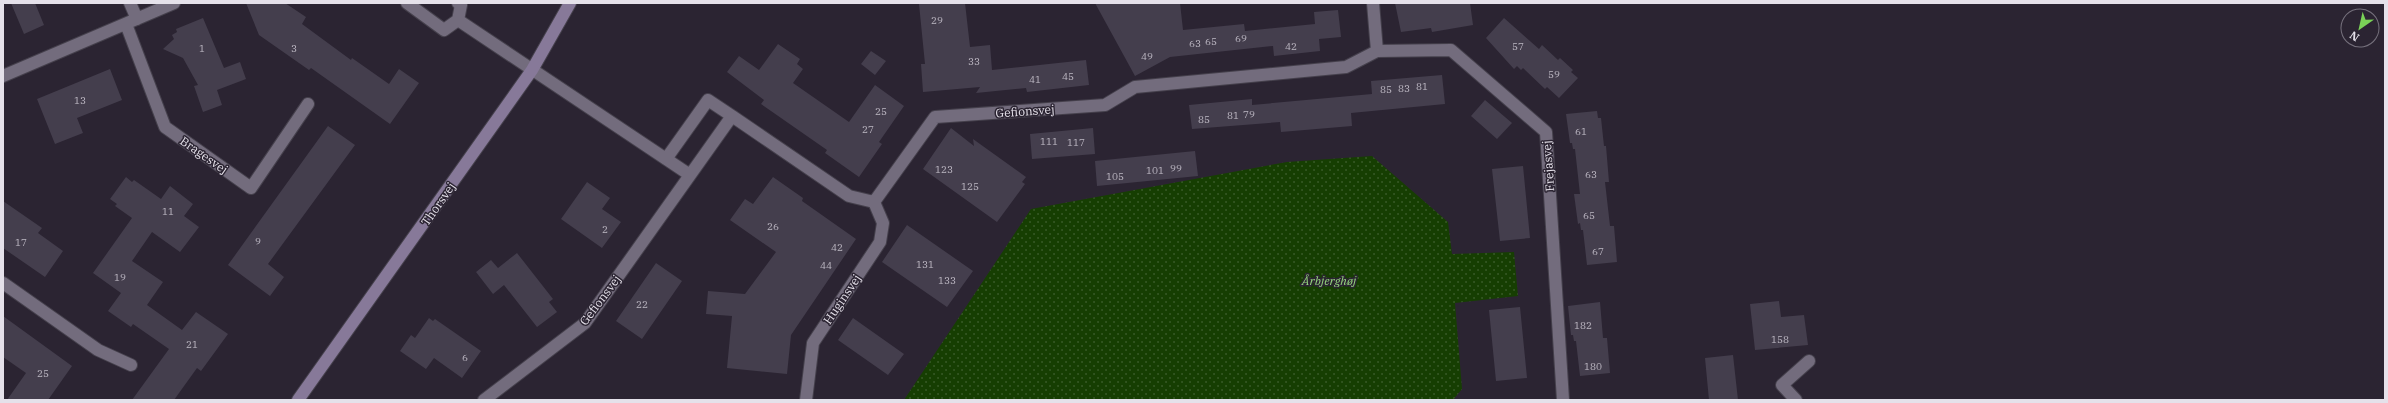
<svg xmlns="http://www.w3.org/2000/svg" width="2388" height="403" viewBox="0 0 2388 403" font-family="'IBM Plex Serif',serif">
	<style>
		.park { fill: url(#park-dots) }
		.building { fill: #443e4d }
		.lines { fill: none; stroke-linecap: round; stroke-linejoin: round }
		.street-casing { stroke: #45404c; stroke-width: 14 }
		.secondary-casing { stroke: #45404c; stroke-width: 14 }
		.street { stroke: #736c7d; stroke-width: 12 }
		.secondary { stroke: #877999; stroke-width: 12 }
		.labels { text-anchor: middle; dominant-baseline: central; stroke-width: 3; stroke-linejoin: round; paint-order: stroke }
		.number-label { font-size: 10px; fill: #bdb8c3 }
		.street-label { font-size: 12px; fill: #e5e1ea; stroke: #2b2432 }
		.park-label { font-size: 12px; font-style: italic; fill: #96d77e; stroke: #2b2432 }
	</style>
	<defs>
		<pattern id="park-dots" width="8" height="8" patternUnits="userSpaceOnUse"><rect width="8" height="8" fill="#163e02"/><path d="M2 2h.1M6 6h.1" fill="none" stroke="#385a27" stroke-width="1.8" stroke-linecap="round"/></pattern>
	</defs>
	<rect width="100%" height="100%" fill="#2b2432"/>
	<path class="park" d="M1372 156 1448 222 1452 254 1514 252 1518 296 1455 303 1462 389 1453 400H904L1031 209 1287 162Z"/>
	<path class="building" d="M11 3H35L44 25 24 34Z
		M246 3H285L306 17 302 24 351 60 352 58 389 84 399 69 419 83 390 124 311 68 309 70 259 35Z
		M931 3H965L970 47 990 45 992 70 1086 60 1089 85 1027 92 1026 88 976 93 980 87 923 92 921 64H925L919 4Z
		M1095 3H1180L1183 30 1244 24 1245 31 1315 24 1314 12 1338 10 1341 37 1319 39 1320 51 1274 56 1273 46 1170 57 1135 76Z
		M1395 3H1470L1473 25 1432 32 1431 28 1401 32Z
		M203 18 224 68 240 62 246 79 217 90 222 105 203 112 194 86 198 85 183 58 163 49 174 39 172 35 177 32 176 29Z
		M1504 18 1539 49 1542 45 1558 60 1560 58 1573 70 1571 72 1578 78 1559 98 1547 87 1545 89 1523 68 1521 70 1517 66 1514 69 1486 38Z
		M778 44 800 59 797 64 803 69 793 83 849 122 875 85 904 106 879 142 882 144 859 177 825 153 827 150 761 104 764 100 727 72 739 56 759 70Z
		M871 51 886 61 875 75 861 64Z
		M110 69 122 100 77 118 83 133 55 144 37 99Z
		M1442 75 1445 104 1351 113 1352 126 1281 132 1280 122 1192 129 1189 105 1252 99V105L1372 94 1371 81Z
		M1485 100 1512 123 1497 139 1471 116Z
		M1597 111 1598 118H1601L1604 146H1606L1609 182H1605L1610 226H1614L1617 262 1587 265 1583 230H1581L1580 223 1578 224 1574 194H1580L1575 149H1573L1572 143H1570L1566 114Z
		M328 126 355 145 268 264 284 277 270 296 228 265Z
		M951 128 974 146 973 139 1026 177 1022 182 1025 184 997 222 923 169Z
		M1093 128 1095 154 1032 159 1030 134Z
		M1195 151 1198 176 1097 186 1095 161Z
		M1523 166 1530 238 1500 241 1492 169Z
		M126 177 132 182 134 180 161 199 170 186 193 204 184 216 199 227 180 252 152 232 132 261 163 282 147 305 182 330 196 312 228 334 201 371 197 368 174 400H132L169 349 133 324 131 327 108 311 121 293 93 273 132 218 115 206 117 204 110 199Z
		M773 177 803 198 802 201 856 239 791 335 787 374 727 368 732 316 706 314 708 291 745 294 776 252 730 220 745 199 753 204Z
		M587 182 610 198 602 209 621 222 602 248 561 219Z
		M3 201 42 228 38 233 63 251 45 277 3 248Z
		M907 225 973 271 947 307 882 262Z
		M517 253 553 299 549 302 557 312 537 327 504 285 493 294 476 272 491 260 498 268Z
		M656 263 682 281 642 339 616 321Z
		M1779 301 1781 317 1804 315 1808 345 1755 350 1750 304Z
		M1600 302 1603 338H1607L1610 373 1580 376 1576 341H1574L1573 335H1571L1568 306Z
		M1520 307 1527 378 1496 381 1489 310Z
		M3 316 72 366 48 400H7L26 373 3 357Z
		M429 318 433 321 435 319 481 351 462 378 434 358 426 369 400 351 411 335 415 338Z
		M853 318 904 354 888 375 838 340Z
		M1733 355 1738 400H1709L1705 358Z"/>
	<g class="lines">
		<defs>
			<path id="street" d="M130 3 137 19
				M407 3 444 30 458 20
				M458 3 461 5 458 20 690 175
				M1373 3 1377 51 1451 50 1546 132 1563 400
				M126 24 165 127 251 188 308 104
				M3 76 174 3
				M666 159 708 100 732 116
				M3 283 98 350 131 365
				M484 400 585 323 732 116 849 196 874 202 935 117 1105 105 1135 87 1346 67 1377 51
				M806 400 813 343 880 242 883 223 874 202
				M1796 400 1782 385 1809 361"/>
			<path id="secondary" d="M298 400 532 70 570 3"/>
		</defs>
		<use href="#street" class="street-casing"/>
		<use href="#secondary" class="secondary-casing"/>
		<use href="#street" class="street"/>
		<use href="#secondary" class="secondary"/>
	</g>
	<g class="labels">
		<g class="number-label">
			<text x="937" y="20">29</text>
			<text x="1241" y="38">69</text>
			<text x="1211" y="41">65</text>
			<text x="1195" y="43">63</text>
			<text x="1291" y="46">42</text>
			<text x="1518" y="46">57</text>
			<text x="202" y="48">1</text>
			<text x="294" y="48">3</text>
			<text x="1147" y="56">49</text>
			<text x="974" y="61">33</text>
			<text x="1554" y="74">59</text>
			<text x="1068" y="76">45</text>
			<text x="1035" y="79">41</text>
			<text x="1422" y="86">81</text>
			<text x="1404" y="88">83</text>
			<text x="1386" y="89">85</text>
			<text x="80" y="100">13</text>
			<text x="881" y="111">25</text>
			<text x="1249" y="114">79</text>
			<text x="1233" y="115">81</text>
			<text x="1204" y="119">85</text>
			<text x="868" y="129">27</text>
			<text x="1581" y="131">61</text>
			<text x="1049" y="141">111</text>
			<text x="1076" y="142">117</text>
			<text x="1176" y="168">99</text>
			<text x="944" y="169">123</text>
			<text x="1155" y="170">101</text>
			<text x="1591" y="174">63</text>
			<text x="1115" y="176">105</text>
			<text x="970" y="186">125</text>
			<text x="168" y="211">11</text>
			<text x="1589" y="215">65</text>
			<text x="773" y="226">26</text>
			<text x="605" y="229">2</text>
			<text x="258" y="241">9</text>
			<text x="21" y="242">17</text>
			<text x="837" y="247">42</text>
			<text x="1598" y="251">67</text>
			<text x="925" y="264">131</text>
			<text x="826" y="265">44</text>
			<text x="120" y="277">19</text>
			<text x="947" y="280">133</text>
			<text x="642" y="304">22</text>
			<text x="1583" y="325">182</text>
			<text x="1780" y="339">158</text>
			<text x="192" y="344">21</text>
			<text x="465" y="357">6</text>
			<text x="1593" y="366">180</text>
			<text x="43" y="373">25</text>
		</g>
		<g class="street-label">
			<text transform="translate(1025 111) rotate(-4)">Gefionsvej</text>
			<text transform="translate(204 155) rotate(35)">Bragesvej</text>
			<text transform="translate(1548 166) rotate(-94)">Frejasvej</text>
			<text transform="translate(438 204) rotate(-55)">Thorsvej</text>
			<text transform="translate(842 299) rotate(-56)">Huginsvej</text>
			<text transform="translate(600 300) rotate(-53)">Gefionsvej</text>
		</g>
		<g class="park-label">
			<text x="1329" y="280">Årbjerghøj</text>
		</g>
	</g>
	<rect width="2388" height="403" fill="none" stroke="#e5e1ea" stroke-width="8"/>
	<g transform="translate(2360 28) rotate(214)"><circle r="19" fill="#2b2432" stroke="#75707c"/>
	<path d="M0-3L7 15L0 10L-7 15Z" fill="#7ad157"/>
	<text y="-6" font-size="11" font-weight="bold" text-anchor="middle" fill="#e5e1ea">N</text>
	</g>
</svg>
